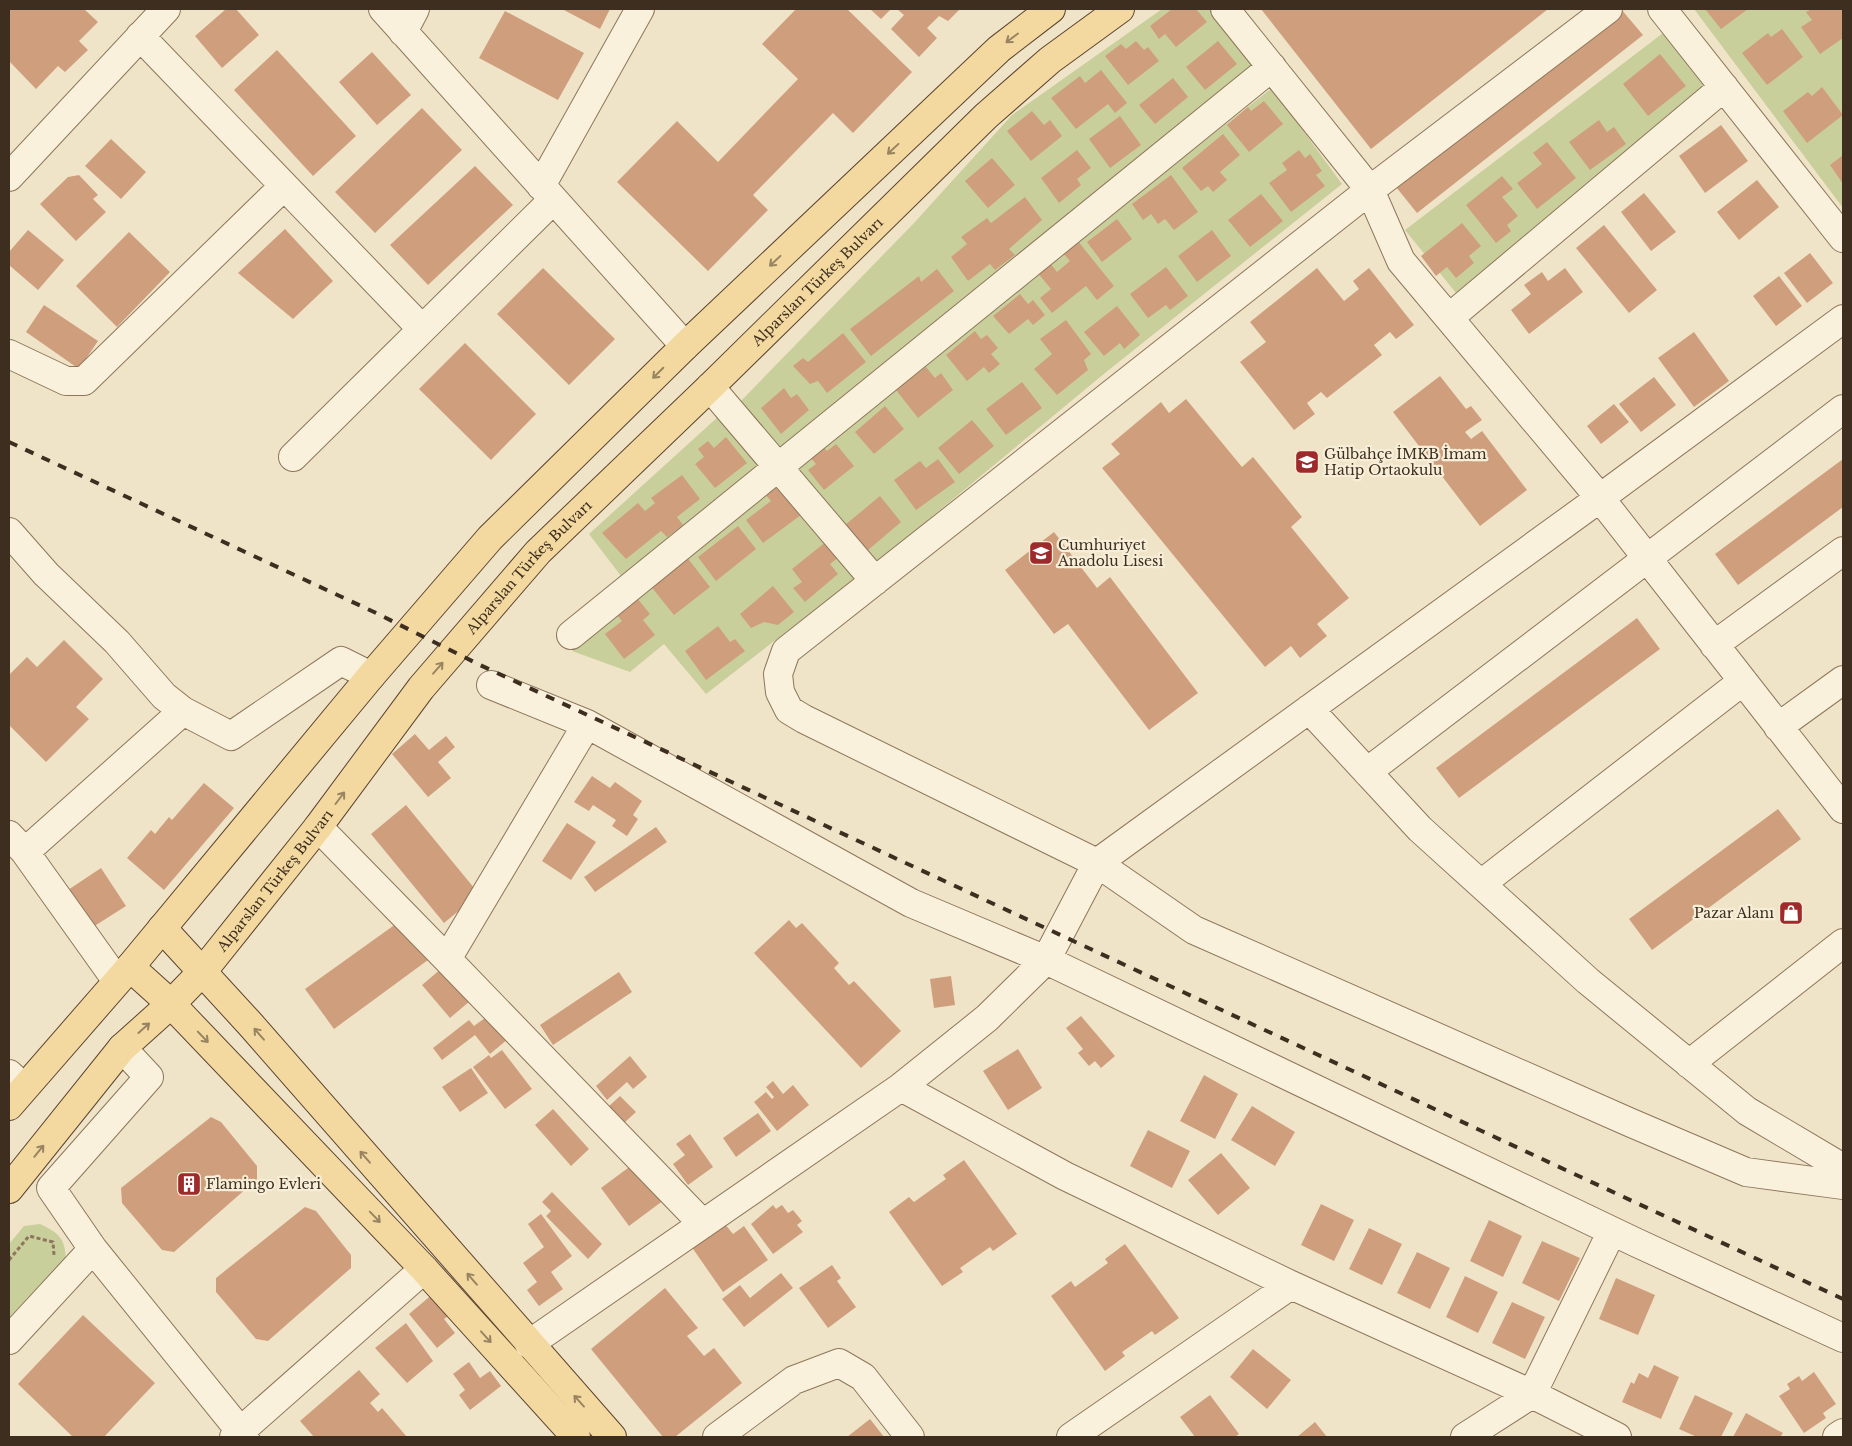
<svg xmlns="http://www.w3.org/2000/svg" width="1852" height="1446" viewBox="0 0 1852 1446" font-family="'Libre Baskerville',serif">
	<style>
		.green { fill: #c9cf9b }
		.building { fill: #cf9f7d }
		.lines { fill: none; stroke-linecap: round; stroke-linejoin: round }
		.minor-casing { stroke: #8d765c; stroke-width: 30 }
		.major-casing { stroke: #5b4430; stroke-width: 30 }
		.path { stroke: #8d765c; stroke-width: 3; stroke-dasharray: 4 2.5; stroke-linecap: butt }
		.minor { stroke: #faf1dc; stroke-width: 28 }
		.major { stroke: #f3d9a0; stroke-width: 28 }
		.rail { stroke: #3d2e20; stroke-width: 4; stroke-dasharray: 9 9; stroke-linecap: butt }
		.oneway { stroke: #988460 }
		.labels { text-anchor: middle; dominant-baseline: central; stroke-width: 4.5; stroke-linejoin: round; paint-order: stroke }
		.street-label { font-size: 14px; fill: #3d2e20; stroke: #f7eed8 }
		.poi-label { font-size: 14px; fill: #3d2e20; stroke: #f7eed8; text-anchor: start }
	</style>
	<rect width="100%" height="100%" fill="#f0e4c8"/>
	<path class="green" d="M1162 9H1212L1252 65 781 447 739 403 914 223 1012 115Z
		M1694 9H1843V208Z
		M1663 33 1706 88 1456 293 1405 230Z
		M1272 88 1342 184 1105 373 876 563 792 470 980 316Z
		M720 415 760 463 621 576 589 534Z
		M778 474 862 573 706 694 664 644 630 672 572 651 641 589Z
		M40 1224C62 1234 66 1241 66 1265L9 1327V1244L24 1226Z"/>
	<path class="building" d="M9 9H84L98 22 79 41 88 50 65 72 58 66 36 89 9 61Z
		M226 9H236L259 35 222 68 195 36Z
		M562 9H610L600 29Z
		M796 9H847L912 72 853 133 833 113 753 195 768 210 708 271 617 182 677 121 718 162 798 79 762 44Z
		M870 9H891L881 19Z
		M897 9H960L948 21 939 16 927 28 937 38 919 57 891 29 904 15Z
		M1172 9H1196L1207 22 1176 47 1165 34 1159 39 1150 26Z
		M1261 9H1548L1371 149Z
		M1621 9 1643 35 1417 213 1396 187Z
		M1705 9H1748L1721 29Z
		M1812 9H1843V38L1820 54 1801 27 1812 20 1806 12Z
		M505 11 584 53 558 100 479 58Z
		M1782 29 1803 57 1767 85 1742 53 1768 33 1771 37Z
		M1136 41 1144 50 1148 47 1159 61 1128 85 1105 56 1121 44 1126 49Z
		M1218 41 1237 64 1205 90 1186 67Z
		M277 50 356 136 313 176 234 90Z
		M372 52 411 95 377 125 339 82Z
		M1660 54 1686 86 1648 116 1623 84Z
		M1101 70 1127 103 1115 113 1108 104 1076 129 1051 98 1080 76 1085 83Z
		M1173 78 1188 97 1155 124 1139 105Z
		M1822 87 1843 115 1807 143 1783 111 1808 92 1812 96Z
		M1264 101 1283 124 1249 152 1227 125 1248 107 1251 111Z
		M422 108 462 150 375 233 335 192Z
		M1032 111 1044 125 1050 120 1062 136 1031 161 1007 131Z
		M1120 116 1141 145 1110 168 1089 139Z
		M1599 120 1607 132 1614 127 1626 144 1590 170 1569 142Z
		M1721 125 1748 161 1705 193 1679 156Z
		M1223 134 1240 155 1220 172 1227 180 1213 192 1208 186 1201 191 1182 168Z
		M111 139 146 172 121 199 85 166Z
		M1547 142 1576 178 1537 209 1517 183 1542 164 1533 153Z
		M1077 150 1091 168 1077 179 1081 185 1059 203 1041 178Z
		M1299 150 1305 158 1310 154 1322 171 1316 175 1325 186 1291 212 1269 183 1287 170 1282 163Z
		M1843 155V184L1830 165Z
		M992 158 1015 185 988 208 965 181Z
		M475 166 513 205 428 285 390 245Z
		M79 175 98 195 93 199 106 212 76 241 40 204 68 177Z
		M1171 175 1198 212 1174 230 1165 219 1158 224 1151 214 1143 220 1132 204Z
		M1502 176 1513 189 1502 197 1518 216 1507 225 1511 231 1496 243 1466 205Z
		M1757 180 1779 207 1739 240 1717 212Z
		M1644 193 1676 232 1651 251 1621 212Z
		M1261 194 1283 221 1250 247 1228 220Z
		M1025 197 1042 220 1009 249 1015 255 995 270 990 264 968 281 951 257 967 244 961 237 987 218 991 223Z
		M1117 219 1132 239 1102 262 1087 242Z
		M1462 223 1481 246 1469 256 1474 263 1456 278 1447 267 1436 276 1421 256Z
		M1604 225 1657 290 1629 313 1576 248Z
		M285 229 333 281 293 319 238 273Z
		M28 230 64 260 38 290 9 265V252Z
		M1212 230 1231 256 1197 282 1178 256Z
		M129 232 170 272 117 327 76 286Z
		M1077 240 1114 286 1097 300 1086 286 1052 313 1040 298 1051 289 1037 272 1050 263 1057 272 1070 261 1062 252Z
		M1810 253 1833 283 1807 303 1784 273Z
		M1166 267 1188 296 1170 310 1166 305 1148 318 1130 294Z
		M543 268 615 339 569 385 497 314Z
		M1317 268 1344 301 1359 289 1353 281 1369 268 1414 325 1396 339 1390 332 1374 345 1382 355 1327 398 1321 392 1307 403 1315 414 1294 430 1240 362 1266 342 1250 322Z
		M1565 268 1583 292 1529 334 1511 310 1531 294 1524 285 1542 272 1548 281Z
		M937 269 954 291 871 356 850 329 919 276 921 282Z
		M1779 276 1802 306 1776 326 1753 296Z
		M1020 294 1028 304 1033 300 1045 315 1033 325 1028 319 1009 334 993 316Z
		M44 305 98 341 79 369 26 332Z
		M1117 306 1140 335 1124 349 1120 343 1104 356 1084 332Z
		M1066 320 1091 354 1084 360 1088 370 1057 395 1034 369 1052 354 1040 339Z
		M975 331 981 339 987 335 998 348 991 354 1000 364 989 373 984 367 967 381 946 355Z
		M1694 332 1729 381 1694 407 1658 358Z
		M843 333 866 362 827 393 818 381 810 384 793 366 803 358 808 362Z
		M465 343 536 414 491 460 419 389Z
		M926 367 935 378 941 373 953 390 918 418 896 390Z
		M1440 376 1466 409 1471 406 1482 420 1465 432 1471 439 1482 431 1527 490 1480 526 1393 412Z
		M1654 377 1676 405 1641 432 1619 404Z
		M1022 382 1042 408 1006 435 986 409Z
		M784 388 791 398 797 394 809 410 781 434 761 408Z
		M1186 399 1242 467 1253 457 1302 517 1291 527 1349 598 1317 624 1327 636 1300 658 1291 646 1265 667 1102 468 1120 454 1111 444 1161 402 1169 413Z
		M1614 404 1629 422 1601 444 1587 426Z
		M885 406 904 429 874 454 855 432Z
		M972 420 994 446 959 474 938 448Z
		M726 437 747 463 715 488 695 464 704 457 698 449 708 441 714 448Z
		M836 444 854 466 824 490 808 470 816 464 810 457 823 446 827 451Z
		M938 459 955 482 916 510 894 480 920 461 926 468Z
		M1843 459V507L1738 585 1715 554Z
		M682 475 700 499 677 517 683 525 667 537 661 531 626 559 602 533 638 503 645 511 655 503 651 498Z
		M777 480 805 512 763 543 746 520 771 501 763 492Z
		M880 496 901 522 867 551 845 525Z
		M738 526 756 549 716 581 698 557Z
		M1054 532 1097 588 1110 577 1198 693 1149 730 1068 624 1054 634 1005 570Z
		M827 541 839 557 830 564 838 574 805 602 793 588 802 582 792 569Z
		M686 556 710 587 674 615 649 584Z
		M773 586 794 612 778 625 764 622 751 628 740 614Z
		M637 598 650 614 643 620 655 635 624 659 605 634 622 621 616 614Z
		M1637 618 1660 649 1459 798 1436 768Z
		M718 626 730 642 735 639 745 651 706 680 685 651Z
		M64 640 103 679 76 707 89 719 46 762 9 725V675L27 657 37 667Z
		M415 734 429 750 446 736 455 747 438 762 451 778 428 797 392 754Z
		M592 776 610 788 615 782 642 801 633 815 638 819 627 836 612 826 616 820 593 805 589 811 574 802Z
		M204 783 234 808 164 890 127 858 151 830 155 834 169 817 172 820Z
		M406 805 479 894 444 923 371 834Z
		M1778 809 1801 839 1652 950 1629 919Z
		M567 823 596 842 571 880 542 861Z
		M656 827 667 842 595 892 584 877Z
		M101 868 126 906 93 927 68 890Z
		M789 920 796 928 802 923 839 963 834 968 849 985 854 981 901 1031 861 1068 754 953Z
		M400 921 428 960 334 1029 305 989Z
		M442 968 470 1001 450 1018 422 985Z
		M619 972 632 992 553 1045 540 1025Z
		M951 976 955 1005 934 1008 930 979Z
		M489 1015 508 1039 490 1054 475 1035 442 1060 433 1048 469 1020 474 1026Z
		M1081 1016 1115 1056 1101 1068 1095 1061 1089 1066 1078 1053 1083 1049 1066 1028Z
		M1018 1049 1042 1088 1008 1110 983 1071Z
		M502 1050 532 1089 505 1109 473 1067 489 1055 491 1058Z
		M630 1056 647 1077 633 1089 627 1082 607 1100 596 1086Z
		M471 1068 488 1093 460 1112 442 1087Z
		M1204 1075 1238 1094 1215 1139 1180 1121Z
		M773 1081 783 1094 793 1085 809 1105 777 1131 754 1102 766 1092 772 1099 774 1097 766 1087Z
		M620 1096 636 1112 624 1123 608 1107Z
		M1252 1106 1295 1132 1275 1166 1231 1140Z
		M553 1109 589 1149 571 1166 535 1125Z
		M758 1113 771 1131 736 1157 723 1138Z
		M211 1117 221 1122 257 1166V1179L174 1252 162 1250 122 1203 121 1188Z
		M1148 1130 1190 1151 1172 1188 1130 1166Z
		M690 1134 713 1167 688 1185 673 1164 685 1155 676 1144Z
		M1221 1153 1250 1188 1218 1215 1188 1180Z
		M964 1160 1017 1234 993 1251 990 1247 960 1268 963 1272 942 1286 889 1212 909 1197 914 1202 946 1179 943 1175Z
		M636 1162 664 1200 629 1226 601 1188Z
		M552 1192 602 1244 588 1259 546 1216 551 1211 542 1202Z
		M1321 1204 1354 1220 1334 1261 1301 1245Z
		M773 1205 776 1209 782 1205 788 1213 793 1210 802 1221 797 1225 803 1232 773 1254 751 1224Z
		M305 1207 316 1211 351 1255V1268L268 1341 256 1339 216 1292V1278Z
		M541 1214 572 1256 551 1272 563 1289 539 1306 527 1290 537 1282 523 1263 544 1247 528 1224Z
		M1489 1220 1522 1236 1503 1277 1470 1261Z
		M724 1223 733 1234 744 1226 768 1260 723 1292 691 1246Z
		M1369 1228 1402 1244 1382 1285 1349 1269Z
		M1542 1241 1580 1258 1559 1301 1522 1283Z
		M1125 1244 1179 1318 1155 1335 1152 1331 1122 1352 1125 1356 1105 1371 1051 1296 1071 1281 1075 1287 1108 1263 1105 1259Z
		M1417 1252 1450 1268 1430 1309 1397 1293Z
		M832 1265 841 1278 837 1281 856 1307 828 1328 799 1288Z
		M781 1273 793 1288 744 1327 722 1299 740 1285 750 1298Z
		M1465 1276 1498 1292 1478 1333 1446 1317Z
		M1616 1278 1655 1295 1638 1335 1599 1319Z
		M665 1288 698 1328 687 1336 704 1356 714 1348 742 1383 675 1437H663L591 1349Z
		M434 1293 451 1314 444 1319 455 1333 437 1348 409 1314Z
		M1512 1302 1545 1317 1525 1359 1492 1343Z
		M83 1315 155 1383 104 1437H73L18 1384Z
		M406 1323 433 1361 407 1383 375 1348Z
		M1253 1349 1291 1380 1267 1409 1230 1377Z
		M469 1362 480 1378 490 1371 501 1386 470 1410 459 1395 465 1390 453 1374Z
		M1654 1365 1679 1377 1661 1419 1622 1402 1631 1382 1634 1384 1639 1373 1648 1378Z
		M359 1370 380 1394 370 1403 378 1412 382 1408 407 1437H314L300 1421Z
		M1814 1372 1836 1404 1823 1413 1826 1418 1804 1433 1779 1396 1790 1389 1787 1384 1799 1376 1802 1381Z
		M1210 1395 1239 1434 1235 1437H1195L1180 1417Z
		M1695 1395 1733 1413 1721 1437H1697L1679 1429Z
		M1746 1413 1783 1433 1780 1437H1733Z
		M870 1419 884 1437H847Z
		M1315 1422 1327 1437H1297Z"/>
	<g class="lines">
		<defs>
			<path id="minor" d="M383 9 685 346
				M1225 9 1370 190 1401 261 1600 498 1843 809
				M1608 9 1370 190 786 651 778 674 780 692 789 710 804 719 1097 863 1194 930 1629 1122 1746 1172 1843 1185
				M1662 9 1843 238
				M403 32 415 9
				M140 36 422 329
				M9 177 166 9
				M541 186 640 9
				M1449 318 1724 87
				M9 354 66 381H84L284 186
				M710 387 875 581
				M293 457 553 200
				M9 532 46 574 117 642 164 696 183 711
				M571 635 1272 67
				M1714 645 1843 551
				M491 685 587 724 447 959 703 1224
				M1309 709 1420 829 1588 981 1747 1111 1843 1168
				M587 724 911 903 1046 960 1635 1242 1843 1338
				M1778 727 1843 680
				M1367 772 1843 409
				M318 827 447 959
				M9 835 25 852 183 711 231 736 341 661 371 676
				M25 852 117 981
				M1481 884 1743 681
				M1689 1064 1843 943
				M9 1074 24 1088
				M901 1087 1065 1176 1291 1285 1532 1394 1617 1437
				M93 1249 245 1437
				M9 1340 93 1249 51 1188 149 1077 122 1048
				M529 1344 901 1087 987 1018 1046 960 1097 863 1600 498 1843 319
				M234 1437 424 1269
				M717 1437 794 1380 839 1363 863 1377 910 1437
				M1071 1437 1291 1285
				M1465 1437 1532 1394 1612 1231
				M1837 1437 1843 1433"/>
			<g id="major">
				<path d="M162 928 251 1025 612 1437"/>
				<path d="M130 967 171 1004 424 1269 576 1437"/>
				<path d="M9 1106 130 967 371 676 490 538 685 346 999 49 1051 9"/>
				<path id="s1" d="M9 1189 122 1048 171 1004 203 971 318 827 421 688 538 552 710 387 986 116 1050 60 1120 9"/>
			</g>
		</defs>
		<use href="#minor" class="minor-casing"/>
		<use href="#major" class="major-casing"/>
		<path class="path" d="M9 1260 29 1236 53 1242 54 1255"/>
		<use href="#minor" class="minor"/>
		<use href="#major" class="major"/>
		<path class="rail" d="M9 442 374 612 480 665 1843 1299"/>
	</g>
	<defs><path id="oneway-shaft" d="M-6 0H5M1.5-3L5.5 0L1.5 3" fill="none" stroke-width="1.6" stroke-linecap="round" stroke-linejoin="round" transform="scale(1.25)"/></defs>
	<g class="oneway">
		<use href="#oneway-shaft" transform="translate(1012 38) rotate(143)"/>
		<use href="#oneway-shaft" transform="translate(893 149) rotate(137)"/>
		<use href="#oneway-shaft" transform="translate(775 261) rotate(137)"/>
		<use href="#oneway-shaft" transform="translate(658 373) rotate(135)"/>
		<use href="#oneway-shaft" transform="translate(438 668) rotate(-49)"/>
		<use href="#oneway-shaft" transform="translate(340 798) rotate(-53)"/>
		<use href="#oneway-shaft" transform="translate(144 1028) rotate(-42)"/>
		<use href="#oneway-shaft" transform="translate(259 1034) rotate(-131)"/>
		<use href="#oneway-shaft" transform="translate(203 1037) rotate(46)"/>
		<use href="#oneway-shaft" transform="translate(39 1151) rotate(-51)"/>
		<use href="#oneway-shaft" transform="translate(365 1157) rotate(-131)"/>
		<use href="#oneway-shaft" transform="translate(375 1217) rotate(46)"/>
		<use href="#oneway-shaft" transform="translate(472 1279) rotate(-131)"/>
		<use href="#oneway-shaft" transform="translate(486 1337) rotate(48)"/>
		<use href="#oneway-shaft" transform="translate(579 1401) rotate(-132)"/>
	</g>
	<defs>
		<symbol id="school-square" viewBox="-11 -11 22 22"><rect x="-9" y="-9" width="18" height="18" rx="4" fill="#9e2a2b" stroke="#f7eed8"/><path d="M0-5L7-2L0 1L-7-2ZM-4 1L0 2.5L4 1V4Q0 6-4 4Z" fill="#fff"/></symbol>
		<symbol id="shop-square" viewBox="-11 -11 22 22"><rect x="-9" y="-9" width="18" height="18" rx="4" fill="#9e2a2b" stroke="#f7eed8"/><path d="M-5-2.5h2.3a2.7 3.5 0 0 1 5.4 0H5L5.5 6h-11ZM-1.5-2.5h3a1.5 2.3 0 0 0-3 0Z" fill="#fff"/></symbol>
		<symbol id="building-square" viewBox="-11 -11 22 22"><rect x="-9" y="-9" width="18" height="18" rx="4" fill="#9e2a2b" stroke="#f7eed8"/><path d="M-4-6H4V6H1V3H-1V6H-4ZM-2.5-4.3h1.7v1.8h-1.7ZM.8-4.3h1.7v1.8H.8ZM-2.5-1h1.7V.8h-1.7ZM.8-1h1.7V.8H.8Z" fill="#fff"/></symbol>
	</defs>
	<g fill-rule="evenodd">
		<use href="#school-square" x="1293" y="448" width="28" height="28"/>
		<use href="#school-square" x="1027" y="539" width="28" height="28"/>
		<use href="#shop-square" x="1777" y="899" width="28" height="28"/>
		<use href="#building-square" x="175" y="1170" width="28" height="28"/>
	</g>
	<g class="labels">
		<g class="street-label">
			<text stroke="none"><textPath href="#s1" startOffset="1218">Alparslan Türkeş Bulvarı</textPath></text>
			<text stroke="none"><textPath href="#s1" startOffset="812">Alparslan Türkeş Bulvarı</textPath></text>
			<text stroke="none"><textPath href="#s1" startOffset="408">Alparslan Türkeş Bulvarı</textPath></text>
		</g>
		<g class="poi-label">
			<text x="1324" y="454">Gülbahçe İMKB İmam<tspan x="1324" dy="16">Hatip Ortaokulu</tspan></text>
			<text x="1058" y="545">Cumhuriyet<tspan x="1058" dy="16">Anadolu Lisesi</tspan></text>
			<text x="1774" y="913" text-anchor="end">Pazar Alanı</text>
			<text x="206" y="1184">Flamingo Evleri</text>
		</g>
	</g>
	<rect width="1852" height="1446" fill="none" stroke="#3d2e20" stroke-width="20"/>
</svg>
